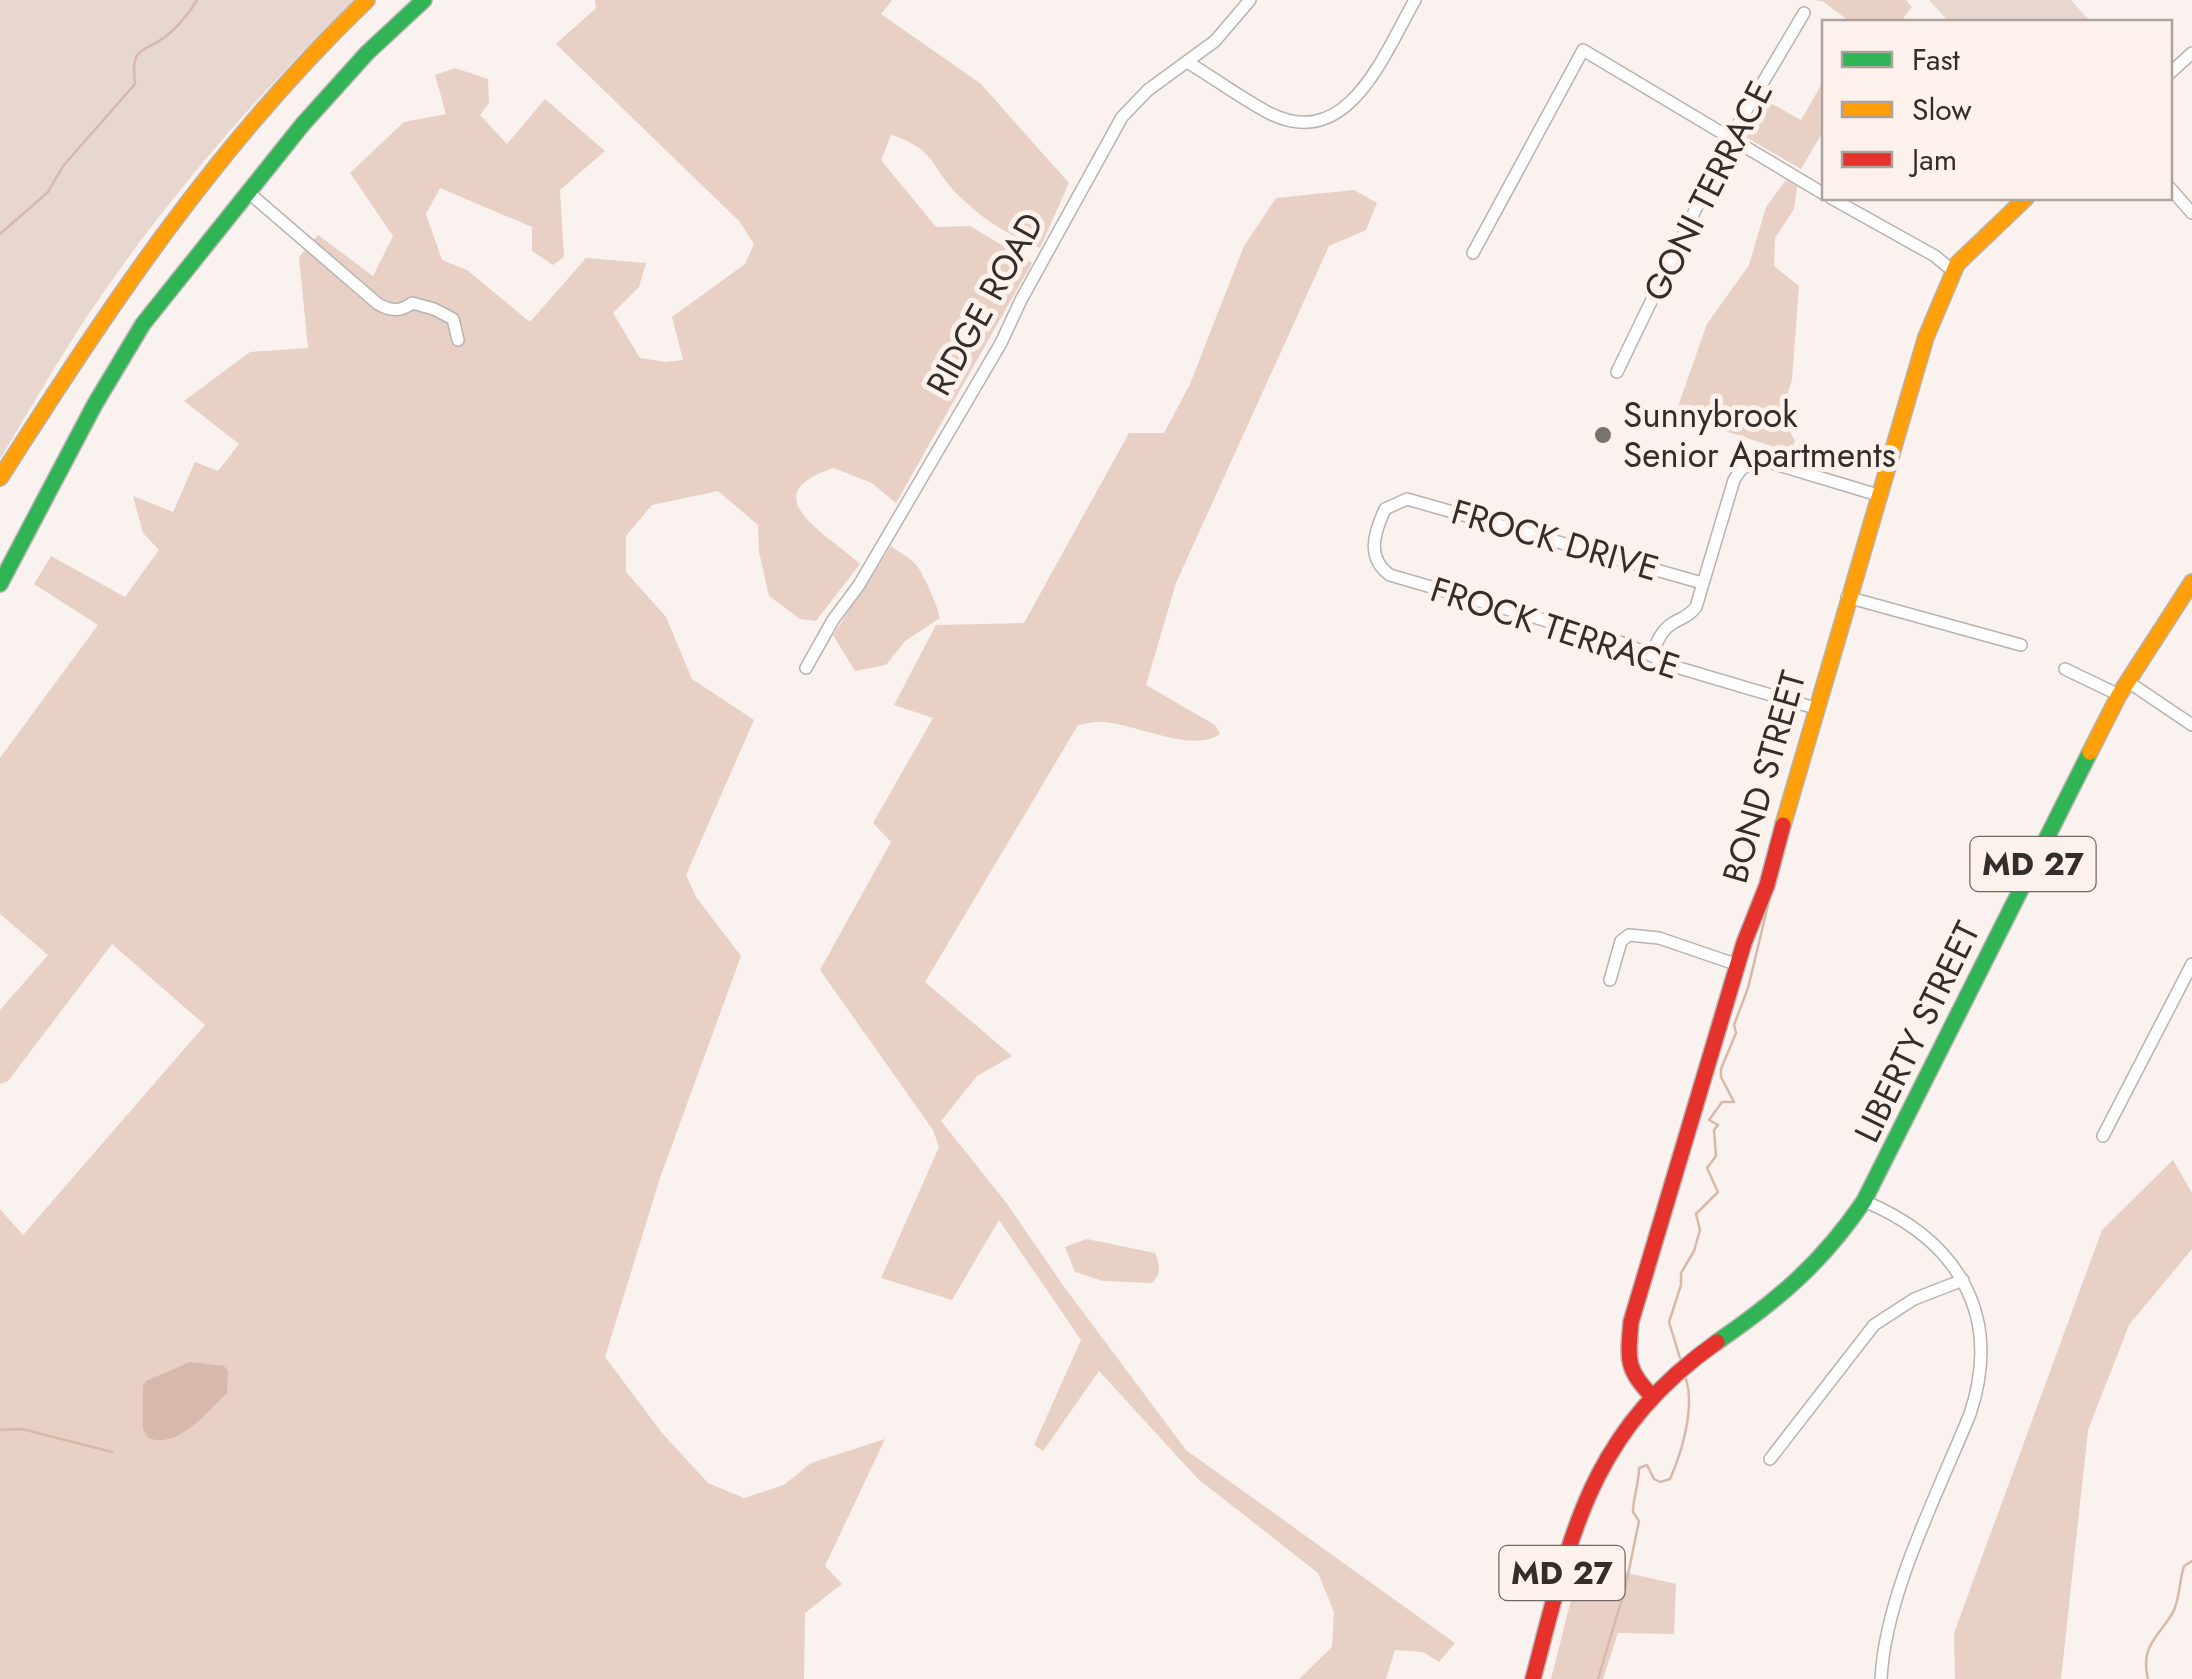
<svg xmlns="http://www.w3.org/2000/svg" width="2192" height="1679" viewBox="0 0 2192 1679" font-family="Jost,sans-serif">
	<style>
		.green { fill: #e8d7cf }
		.forest { fill: #e8d0c4 }
		.water { fill: #d6b9ab }
		.lines { fill: none; stroke-linecap: round; stroke-linejoin: round }
		.stream { stroke: #d6b9ab; stroke-width: 2.5 }
		.street-casing { stroke: #b8b2b0; stroke-width: 14 }
		.fast-casing { stroke: #b8b2b0; stroke-width: 18 }
		.slow-casing { stroke: #b8b2b0; stroke-width: 18 }
		.jam-casing { stroke: #b8b2b0; stroke-width: 18 }
		.street { stroke: #fefdfd; stroke-width: 11 }
		.fast { stroke: #30b455; stroke-width: 15 }
		.slow { stroke: #ff9f0a; stroke-width: 15 }
		.jam { stroke: #e5322d; stroke-width: 15 }
		.poi-dot { fill: #797370; stroke: #fdf1eb; stroke-width: 4 }
		.labels { text-anchor: middle; dominant-baseline: central; stroke-width: 10; stroke-linejoin: round; paint-order: stroke }
		.shield { fill: #fdf1eb; stroke: #706865; stroke-width: 2.5 }
		.shield-label { font-size: 32px; font-weight: bold; fill: #342e2b }
		.street-label { font-size: 35px; fill: #342e2b; stroke: #fdf1eb }
		.poi-label { font-size: 35px; fill: #342e2b; stroke: #fdf1eb; text-anchor: start }
	</style>
	<rect width="100%" height="100%" fill="#f9f2ef"/>
	<path class="green" d="M0 0H355C263 88 179 185 105 290 67 344 34 403 0 459Z
		M1929 0H2071L2091 22H1949Z"/>
	<path class="forest" d="M595 0H892L881 14 981 84 1069 183 1040 248C1008 235 985 221 960 197 930 168 937 149 891 135L881 160 936 227 970 226 1032 263 896 503 872 483 833 468C751 496 827 533 860 564L816 621 800 619 769 596 759 552 758 525 718 491 652 505 626 536V572L666 617 692 679 754 720 686 875 696 897 741 956 660 1178 605 1357 662 1433 708 1483 744 1498 784 1485 811 1463 885 1439 825 1566 842 1584 805 1613 804 1679H0V1209L23 1235 205 1025 112 944 8 1081 0 1084V1010L48 955 0 914V758L98 625 34 584 51 556 125 597 159 550 143 533 133 496 173 512 195 462 218 471 239 444 184 401 250 352 308 348 299 257 318 235 373 276 393 236 350 173 404 122 446 114 435 75 455 68 488 79 489 103 480 115 507 144 545 99 605 151 560 190 564 257 553 265 532 251V227L440 188 426 214 442 260 467 270 530 322 586 258 646 263 639 287 613 313 640 358 665 362 683 360 672 317 745 264 754 244 740 222 556 44 596 8Z
		M1815 0H1906L1912 7 1900 22H1850L1824 2Z
		M1824 80V130L1801 169 1744 136 1765 100 1801 120Z
		M1786 180 1797 186 1794 209 1775 238 1774 266 1799 286 1792 380 1781 414 1795 441 1790 452 1675 415 1707 324 1749 265 1766 207Z
		M1354 190 1377 203 1366 230 1329 246 1176 583 1146 685 1215 725 1220 734C1192 754 1135 723 1102 722 1095 721 1086 724 1078 725L925 982 1012 1056 977 1076 941 1121 1008 1205 1062 1284 1186 1450 1455 1643 1439 1662 1423 1652 1395 1650 1386 1679H1299L1332 1647 1334 1612 1318 1573 1198 1479 1099 1371 1043 1451 1034 1445 1081 1340 999 1220 952 1300 881 1278 939 1147 933 1130 820 970 891 842 873 823 933 718 894 705 936 625 1024 623 1129 433H1164L1190 384 1244 246 1276 198Z
		M891 546C898 552 911 558 917 566 924 575 938 607 940 618L905 641 886 665 855 671 833 635Z
		M2173 1160 2192 1193V1249L2129 1325 2088 1430 2061 1679H1955L1954 1633 2102 1230Z
		M1087 1239 1155 1253C1160 1266 1162 1272 1152 1283L1103 1281 1075 1272 1065 1247Z
		M1585 1544 1623 1572 1676 1584 1674 1634 1618 1633 1603 1679H1551Z"/>
	<path class="water" d="M190 1362 224 1366 228 1371 227 1393C208 1411 176 1452 147 1437L143 1428V1386L146 1381Z"/>
	<g class="lines">
		<path class="stream" d="M0 234 48 192 63 166 135 84C131 47 139 55 165 37 177 28 190 12 197 0
			M1788 835 1806 770
			M1680 1358 1669 1322 1681 1285V1273L1694 1251 1700 1230 1696 1214 1718 1192 1707 1168 1716 1156 1714 1130 1718 1125 1709 1120 1722 1102H1734L1721 1077V1069L1736 1033 1734 1025 1748 988 1770 897
			M0 1430 22 1429 112 1452
			M1598 1679 1625 1589 1639 1521 1633 1512C1633 1497 1639 1484 1639 1468L1647 1465 1654 1479 1660 1482 1670 1479C1682 1452 1695 1408 1686 1379
			M2148 1679C2140 1647 2157 1638 2172 1614 2180 1601 2179 1581 2184 1566L2192 1561"/>
		<defs>
			<path id="street" d="M1189 63C1215 79 1241 98 1269 113 1348 153 1384 54 1415 0
				M2170 73 2192 53
				M2170 188 2192 213
				M248 192 378 304C390 311 401 312 412 303L434 309 453 319 458 340
				M1831 198 1935 256 1953 271
				M1473 253 1583 50 1824 194
				M1617 372 1730 138 1804 13
				M1702 583 1407 499 1385 509C1374 533 1366 558 1390 575L1626 644 1676 667 1815 708
				M1847 597 2021 645
				M1651 654C1657 643 1661 630 1673 623 1683 617 1688 617 1696 607L1734 480C1741 467 1750 461 1765 461L1878 495
				M806 668 833 620 859 585 1001 343 1021 300 1122 117 1148 90 1215 41 1250 0
				M2065 669 2119 695
				M2127 681 2192 725
				M1610 980 1621 941 1629 935 1659 938 1738 965
				M2103 1136 2192 964
				M1864 1201C1958 1240 2003 1315 1970 1414 1938 1493 1885 1595 1881 1679
				M1770 1459 1874 1325 1914 1299 1963 1280"/>
			<path id="fast" d="M0 584 95 404 143 324 303 124 367 53 424 0
				M1717 1342C1778 1300 1822 1263 1864 1201L2090 752"/>
			<path id="slow" d="M0 478C111 304 217 144 367 0
				M2090 752 2119 695 2192 582
				M1783 825 1926 337 1957 264 2026 198"/>
			<path id="jam" d="M1652 1396C1625 1369 1628 1358 1631 1322L1744 943 1767 885 1783 825
				M1533 1679C1571 1535 1588 1433 1717 1342"/>
		</defs>
		<use href="#street" class="street-casing"/>
		<use href="#fast" class="fast-casing"/>
		<use href="#slow" class="slow-casing"/>
		<use href="#jam" class="jam-casing"/>
		<use href="#street" class="street"/>
		<use href="#fast" class="fast"/>
		<use href="#slow" class="slow"/>
		<use href="#jam" class="jam"/>
	</g>
	<circle class="poi-dot" cx="1603" cy="435" r="10"/>
	<g class="labels">
		<g class="shield">
			<rect x="1970.5" y="837" width="125" height="54" rx="8"/>
			<rect x="1499.5" y="1546" width="125" height="54" rx="8"/>
		</g>
		<g class="shield-label">
			<text x="2033" y="864">MD 27</text>
			<text x="1562" y="1573">MD 27</text>
		</g>
		<g class="street-label">
			<text transform="translate(1708 191) rotate(-63)">GONI TERRACE</text>
			<text transform="translate(985 304) rotate(-61)">RIDGE ROAD</text>
			<text transform="translate(1555 540) rotate(16)">FROCK DRIVE</text>
			<text transform="translate(1555 628) rotate(18)">FROCK TERRACE</text>
			<text transform="translate(1764 777) rotate(-74)">BOND STREET</text>
			<text transform="translate(1917 1032) rotate(-64)">LIBERTY STREET</text>
		</g>
		<g class="poi-label">
			<text x="1623" y="415">Sunnybrook<tspan x="1623" dy="40">Senior Apartments</tspan></text>
		</g>
	</g>
	<rect x="1822" y="20" width="350" height="180" fill="#fdf1eb" stroke="#ada39e" stroke-width="2.5"/>
	<rect x="1842" y="52" width="50" height="15" fill="#30b455" stroke="#ada39e" stroke-width="2.5"/>
	<text x="1912" y="70" font-size="30" fill="#342e2b">Fast</text>
	<rect x="1842" y="102" width="50" height="15" fill="#ff9f0a" stroke="#ada39e" stroke-width="2.5"/>
	<text x="1912" y="120" font-size="30" fill="#342e2b">Slow</text>
	<rect x="1842" y="152" width="50" height="15" fill="#e5322d" stroke="#ada39e" stroke-width="2.5"/>
	<text x="1912" y="170" font-size="30" fill="#342e2b">Jam</text>
</svg>
